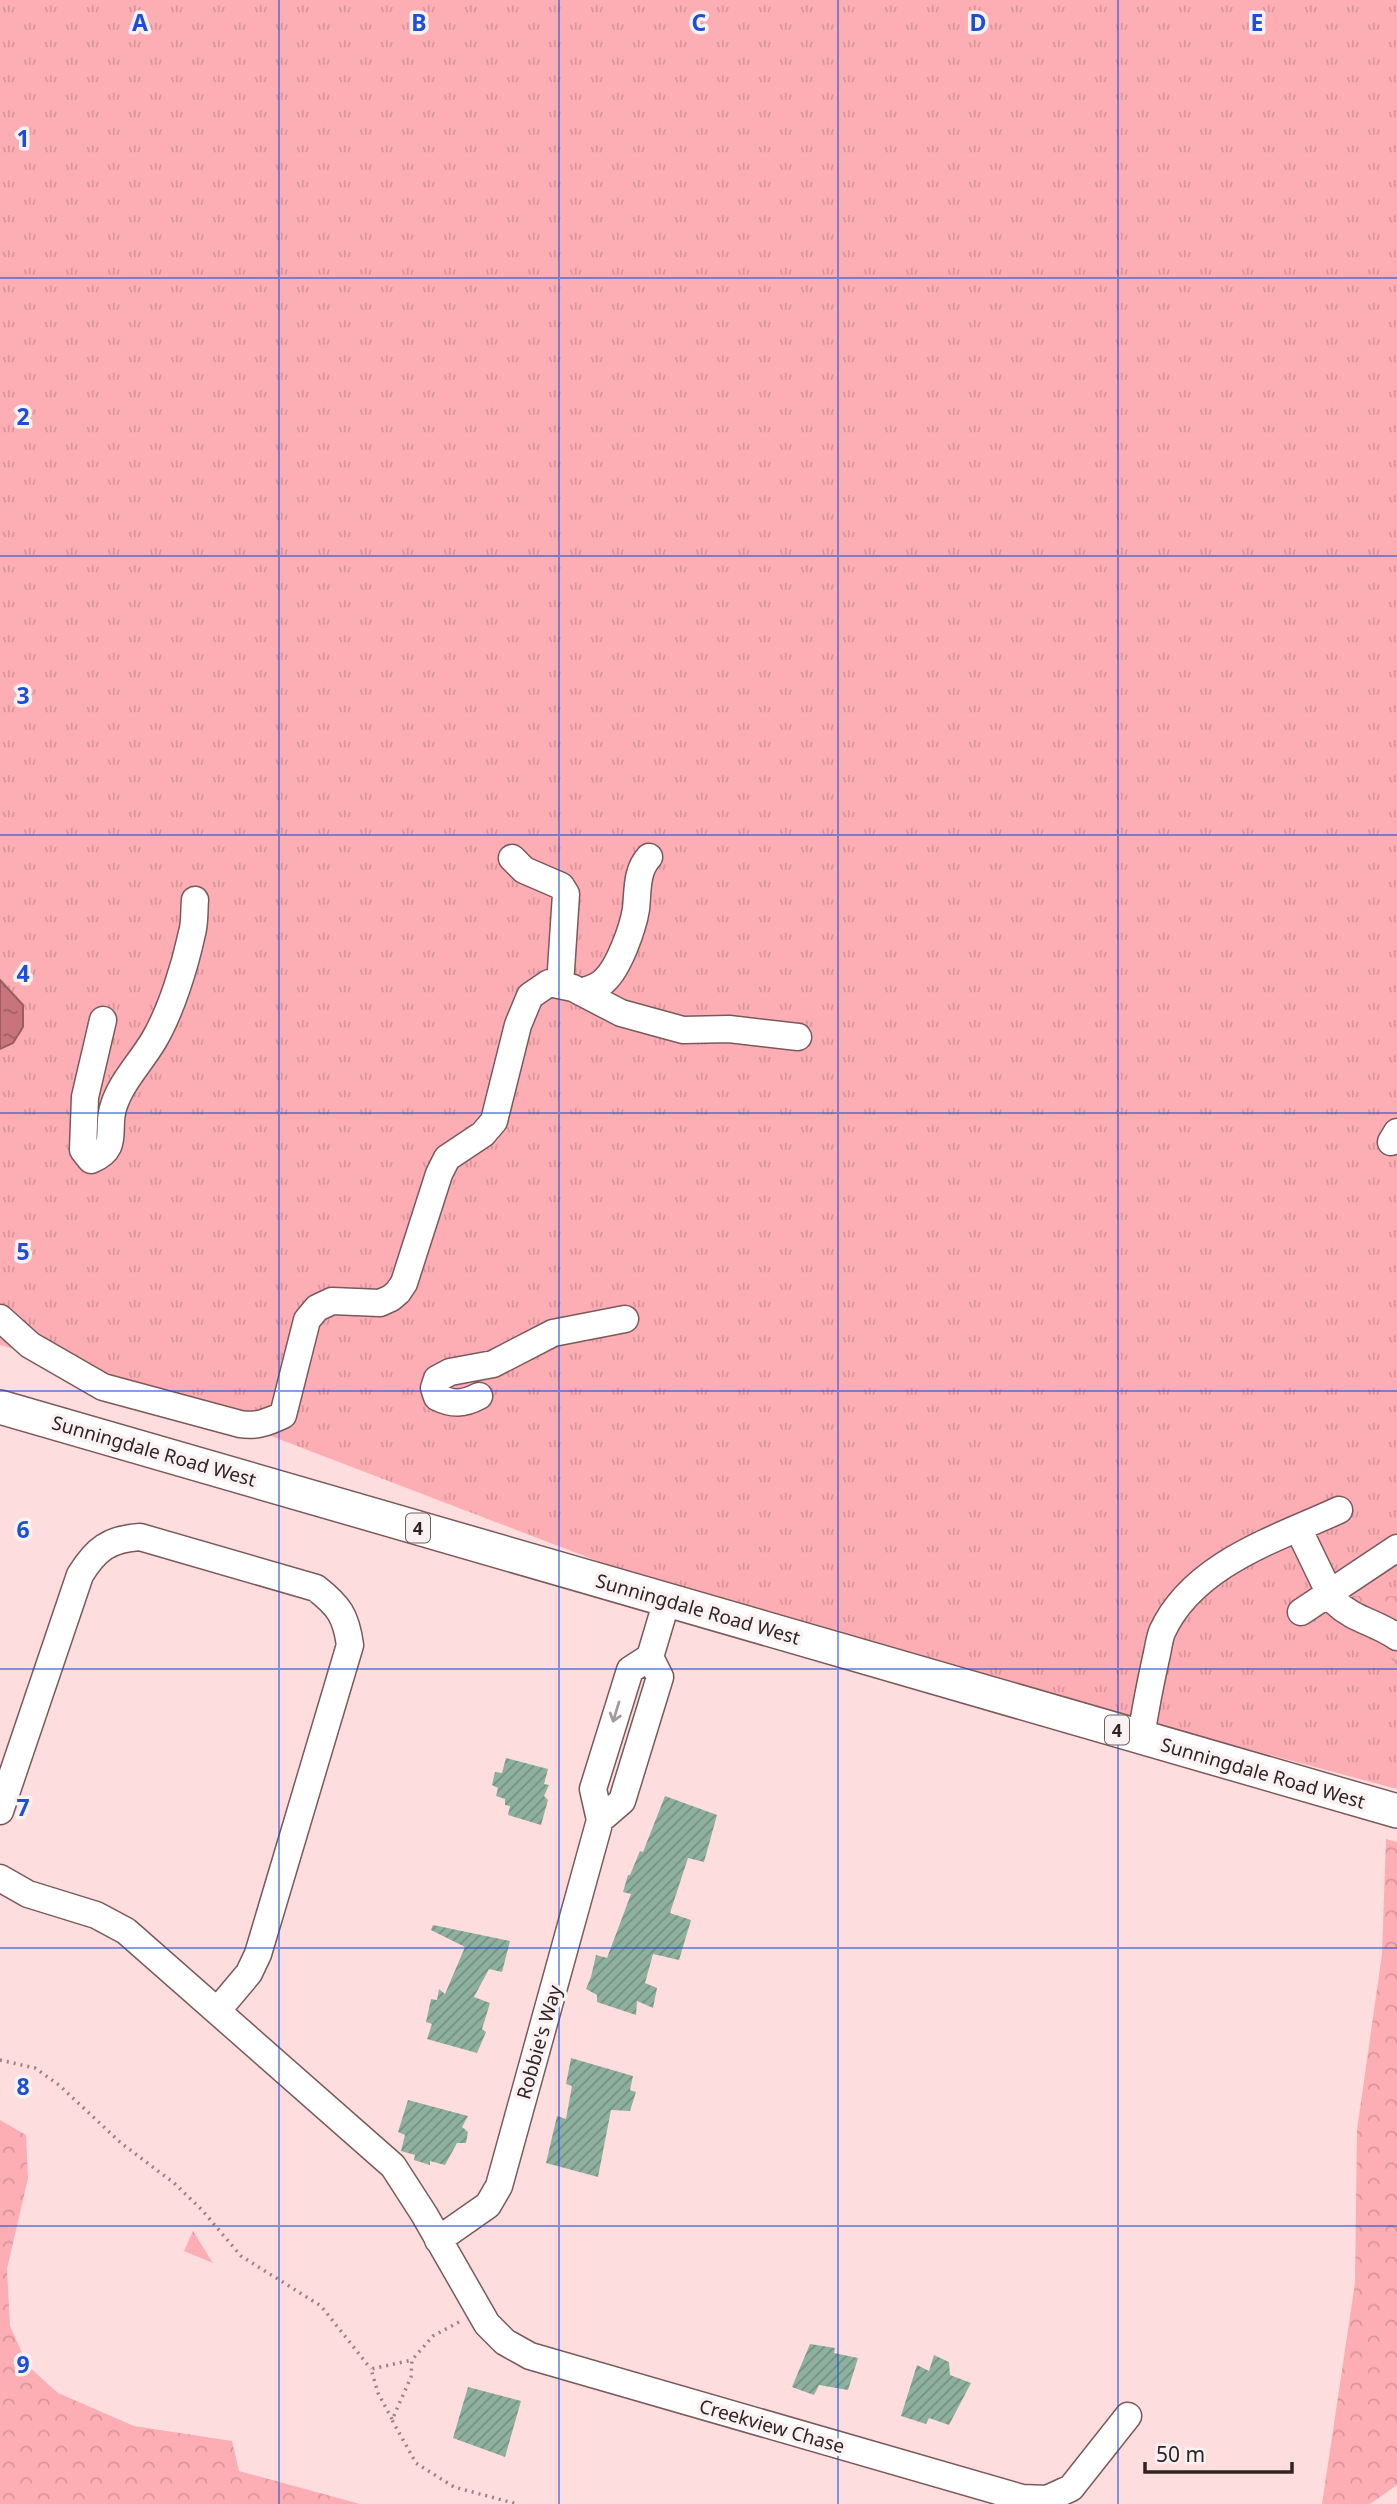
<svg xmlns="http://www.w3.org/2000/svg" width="1397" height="2504" viewBox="0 0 1397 2504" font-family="'Noto Sans',sans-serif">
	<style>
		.grass { fill: url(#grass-tufts) }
		.forest { fill: url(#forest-crowns) }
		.water { fill: url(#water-ripples); stroke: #9b5c62; stroke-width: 2 }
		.building { fill: url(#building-hatch) }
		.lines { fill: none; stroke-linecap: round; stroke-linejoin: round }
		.minor-casing { stroke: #7b595b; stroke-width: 29 }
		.major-casing { stroke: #7b595b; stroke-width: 36 }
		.path { stroke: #9b8385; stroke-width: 3.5; stroke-dasharray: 2 5; stroke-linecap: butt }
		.minor { stroke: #fff; stroke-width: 26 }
		.major { stroke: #fff; stroke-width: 33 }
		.oneway { stroke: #a39c9c }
		.grid { fill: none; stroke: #1d4ed8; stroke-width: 2; stroke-opacity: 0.55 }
		.labels { text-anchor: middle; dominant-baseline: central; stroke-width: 7; stroke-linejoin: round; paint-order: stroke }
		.shield { fill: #faf1f2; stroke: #6e6162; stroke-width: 2 }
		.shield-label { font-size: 18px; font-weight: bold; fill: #322324 }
		.street-label { font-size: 19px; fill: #322324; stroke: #faf1f2 }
		.grid-label { font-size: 23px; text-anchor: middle; font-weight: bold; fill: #1d4ed8; stroke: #faf1f2; stroke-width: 7; stroke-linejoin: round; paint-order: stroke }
	</style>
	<defs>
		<pattern id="grass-tufts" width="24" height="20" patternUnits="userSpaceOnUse" patternTransform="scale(1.75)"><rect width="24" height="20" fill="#fcaeb4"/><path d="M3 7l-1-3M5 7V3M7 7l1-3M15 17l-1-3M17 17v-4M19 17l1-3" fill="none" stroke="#d8959b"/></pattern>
		<pattern id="forest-crowns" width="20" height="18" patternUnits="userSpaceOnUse" patternTransform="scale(1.75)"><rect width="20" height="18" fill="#fcaeb4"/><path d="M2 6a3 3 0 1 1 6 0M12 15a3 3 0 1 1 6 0" fill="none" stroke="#d8959b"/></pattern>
		<pattern id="water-ripples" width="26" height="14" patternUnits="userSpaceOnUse" patternTransform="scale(1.75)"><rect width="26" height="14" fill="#c8747c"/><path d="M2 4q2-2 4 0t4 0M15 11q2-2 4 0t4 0" fill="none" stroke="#a35f65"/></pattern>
		<pattern id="building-hatch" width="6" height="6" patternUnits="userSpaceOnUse" patternTransform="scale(1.75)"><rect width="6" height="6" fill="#8eb09e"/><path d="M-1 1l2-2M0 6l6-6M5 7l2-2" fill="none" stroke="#758f81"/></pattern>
	</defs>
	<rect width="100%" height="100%" fill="#fedddf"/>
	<path class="grass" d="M0 0H1397V1789L712 1605 151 1390 0 1345Z
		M193 2231 213 2263 184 2251Z"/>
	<path class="forest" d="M1342 1596H1397V1671L1391 1658Z
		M1386 1839 1397 1842V2485L1370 2504H1322L1355 2283 1357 2130 1382 1954Z
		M0 2120 26 2135 28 2178 7 2269 10 2326 28 2366 58 2393 134 2426 232 2441 239 2471 360 2504H0Z"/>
	<path class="water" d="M0 980 23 1005V1027L13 1043 0 1049Z"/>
	<path class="building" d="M506 1758 548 1769 544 1784 549 1785 544 1796 548 1800 541 1825 508 1815 510 1806 505 1805V1799L496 1796 498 1788 492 1785 495 1772 502 1773Z
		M665 1796 717 1815 704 1862 688 1858 670 1913 691 1920 679 1960 653 1954 645 1983 657 1988 653 2008 637 2001 636 2015 597 2002V1995L586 1989 591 1977 596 1955 607 1958 631 1894 623 1892 628 1875H630L640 1851 643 1852Z
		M433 1925 510 1941 502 1972 489 1969 474 1997 490 2003 482 2029 486 2032 477 2053 427 2039 432 2024 426 2022 431 1999 437 2000 439 1989 445 1994 465 1947 431 1930Z
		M571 2058 633 2076 630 2090 636 2092 630 2111 611 2110 598 2177 546 2163 557 2116 566 2119 572 2086 566 2084Z
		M408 2100 468 2116 462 2127 468 2132 466 2143H457L445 2165 430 2161V2165L414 2160 415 2155 401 2151 405 2135 398 2132Z
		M810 2344 835 2348 834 2353 858 2358 848 2390 819 2385 814 2395 792 2387Z
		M934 2355 949 2362 950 2375 971 2383 949 2425 929 2418 926 2424 901 2416 917 2365 929 2371Z
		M468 2387 521 2401 505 2457 453 2438Z"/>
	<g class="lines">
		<defs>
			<path id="minor" d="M512 858 524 870 561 886 566 894 560 985
				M581 992C590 989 599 987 605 980 619 967 633 928 636 909 638 891 636 871 649 857
				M103 1020 85 1097 83 1150 91 1160C121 1148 105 1129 114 1105 122 1081 141 1062 154 1040 171 1011 185 966 192 933 195 923 194 911 195 900
				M1391 1142 1397 1132
				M0 1318 30 1345 103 1387 240 1424C256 1427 268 1422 283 1415L307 1320 317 1308 332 1301 380 1303 391 1298 398 1292 404 1283 439 1174 447 1158 483 1134 494 1121 518 1025 530 996 549 983 573 988 621 1013 683 1030 729 1029 798 1037
				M479 1396C464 1404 453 1405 437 1397L434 1388 437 1379 450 1372 493 1364 553 1333 625 1319
				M1298 1528 1326 1586
				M1334 1601C1355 1621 1374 1621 1397 1637
				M1301 1612 1397 1548
				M1141 1737C1145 1711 1150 1685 1156 1658 1158 1650 1159 1640 1162 1632 1193 1564 1276 1539 1339 1510
				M0 1811 80 1575C96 1549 109 1539 140 1537L316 1588C339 1606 346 1616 350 1645L258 1954 249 1973 218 2010
				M600 1820 622 1801 660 1677 650 1657
				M0 1878 28 1894 96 1915 126 1931 393 2166 424 2214 487 2324 505 2342 530 2356 1022 2498 1047 2499 1071 2488 1128 2416
				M438 2240 488 2205 499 2186 600 1820 593 1789 630 1670 650 1657 667 1600"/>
			<path id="major" d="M0 1407 1397 1811"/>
		</defs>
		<use href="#minor" class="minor-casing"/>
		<use href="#major" class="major-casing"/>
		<path class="path" d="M0 2060 35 2068 59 2085 121 2143 174 2183 202 2210 241 2256 321 2306 371 2369
			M459 2322 433 2336 412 2360 411 2377 392 2420 416 2463 454 2487 517 2504
			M392 2419 378 2393 371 2369 412 2360"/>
		<use href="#minor" class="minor"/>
		<use href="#major" class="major"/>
	</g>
	<defs><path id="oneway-shaft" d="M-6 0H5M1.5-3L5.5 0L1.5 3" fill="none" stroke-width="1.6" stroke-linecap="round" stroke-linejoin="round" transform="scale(1.75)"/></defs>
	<use class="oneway" href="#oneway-shaft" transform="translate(616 1712) rotate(107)"/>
	<path class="grid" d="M279 0V2504M559 0V2504M838 0V2504M1118 0V2504M0 278H1397M0 556H1397M0 835H1397M0 1113H1397M0 1391H1397M0 1669H1397M0 1948H1397M0 2226H1397"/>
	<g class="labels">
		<g class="shield">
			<rect x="406" y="1513.5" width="24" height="29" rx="5"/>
			<rect x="1105" y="1715.5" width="24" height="29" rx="5"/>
		</g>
		<g class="shield-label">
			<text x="418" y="1528">4</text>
			<text x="1117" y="1730">4</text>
		</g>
		<g class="street-label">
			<text transform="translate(154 1451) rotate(16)">Sunningdale Road West</text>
			<text transform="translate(698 1609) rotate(16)">Sunningdale Road West</text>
			<text transform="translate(1263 1773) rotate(16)">Sunningdale Road West</text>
			<text transform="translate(539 2042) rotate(-74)">Robbie's Way</text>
			<text transform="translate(772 2426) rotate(16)">Creekview Chase</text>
		</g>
	</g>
	<g class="grid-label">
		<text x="140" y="31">A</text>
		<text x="419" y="31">B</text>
		<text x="699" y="31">C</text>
		<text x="978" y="31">D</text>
		<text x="1257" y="31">E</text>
		<text x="23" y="147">1</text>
		<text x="23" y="425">2</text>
		<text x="23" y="704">3</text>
		<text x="23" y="982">4</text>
		<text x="23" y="1260">5</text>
		<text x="23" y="1538">6</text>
		<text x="23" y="1816">7</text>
		<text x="23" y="2095">8</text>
		<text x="23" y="2373">9</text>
	</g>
	<path d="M1145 2462v10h147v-10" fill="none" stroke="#322324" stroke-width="3.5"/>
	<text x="1156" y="2462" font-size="21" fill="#322324" stroke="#faf1f2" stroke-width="5" paint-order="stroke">50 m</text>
</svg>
